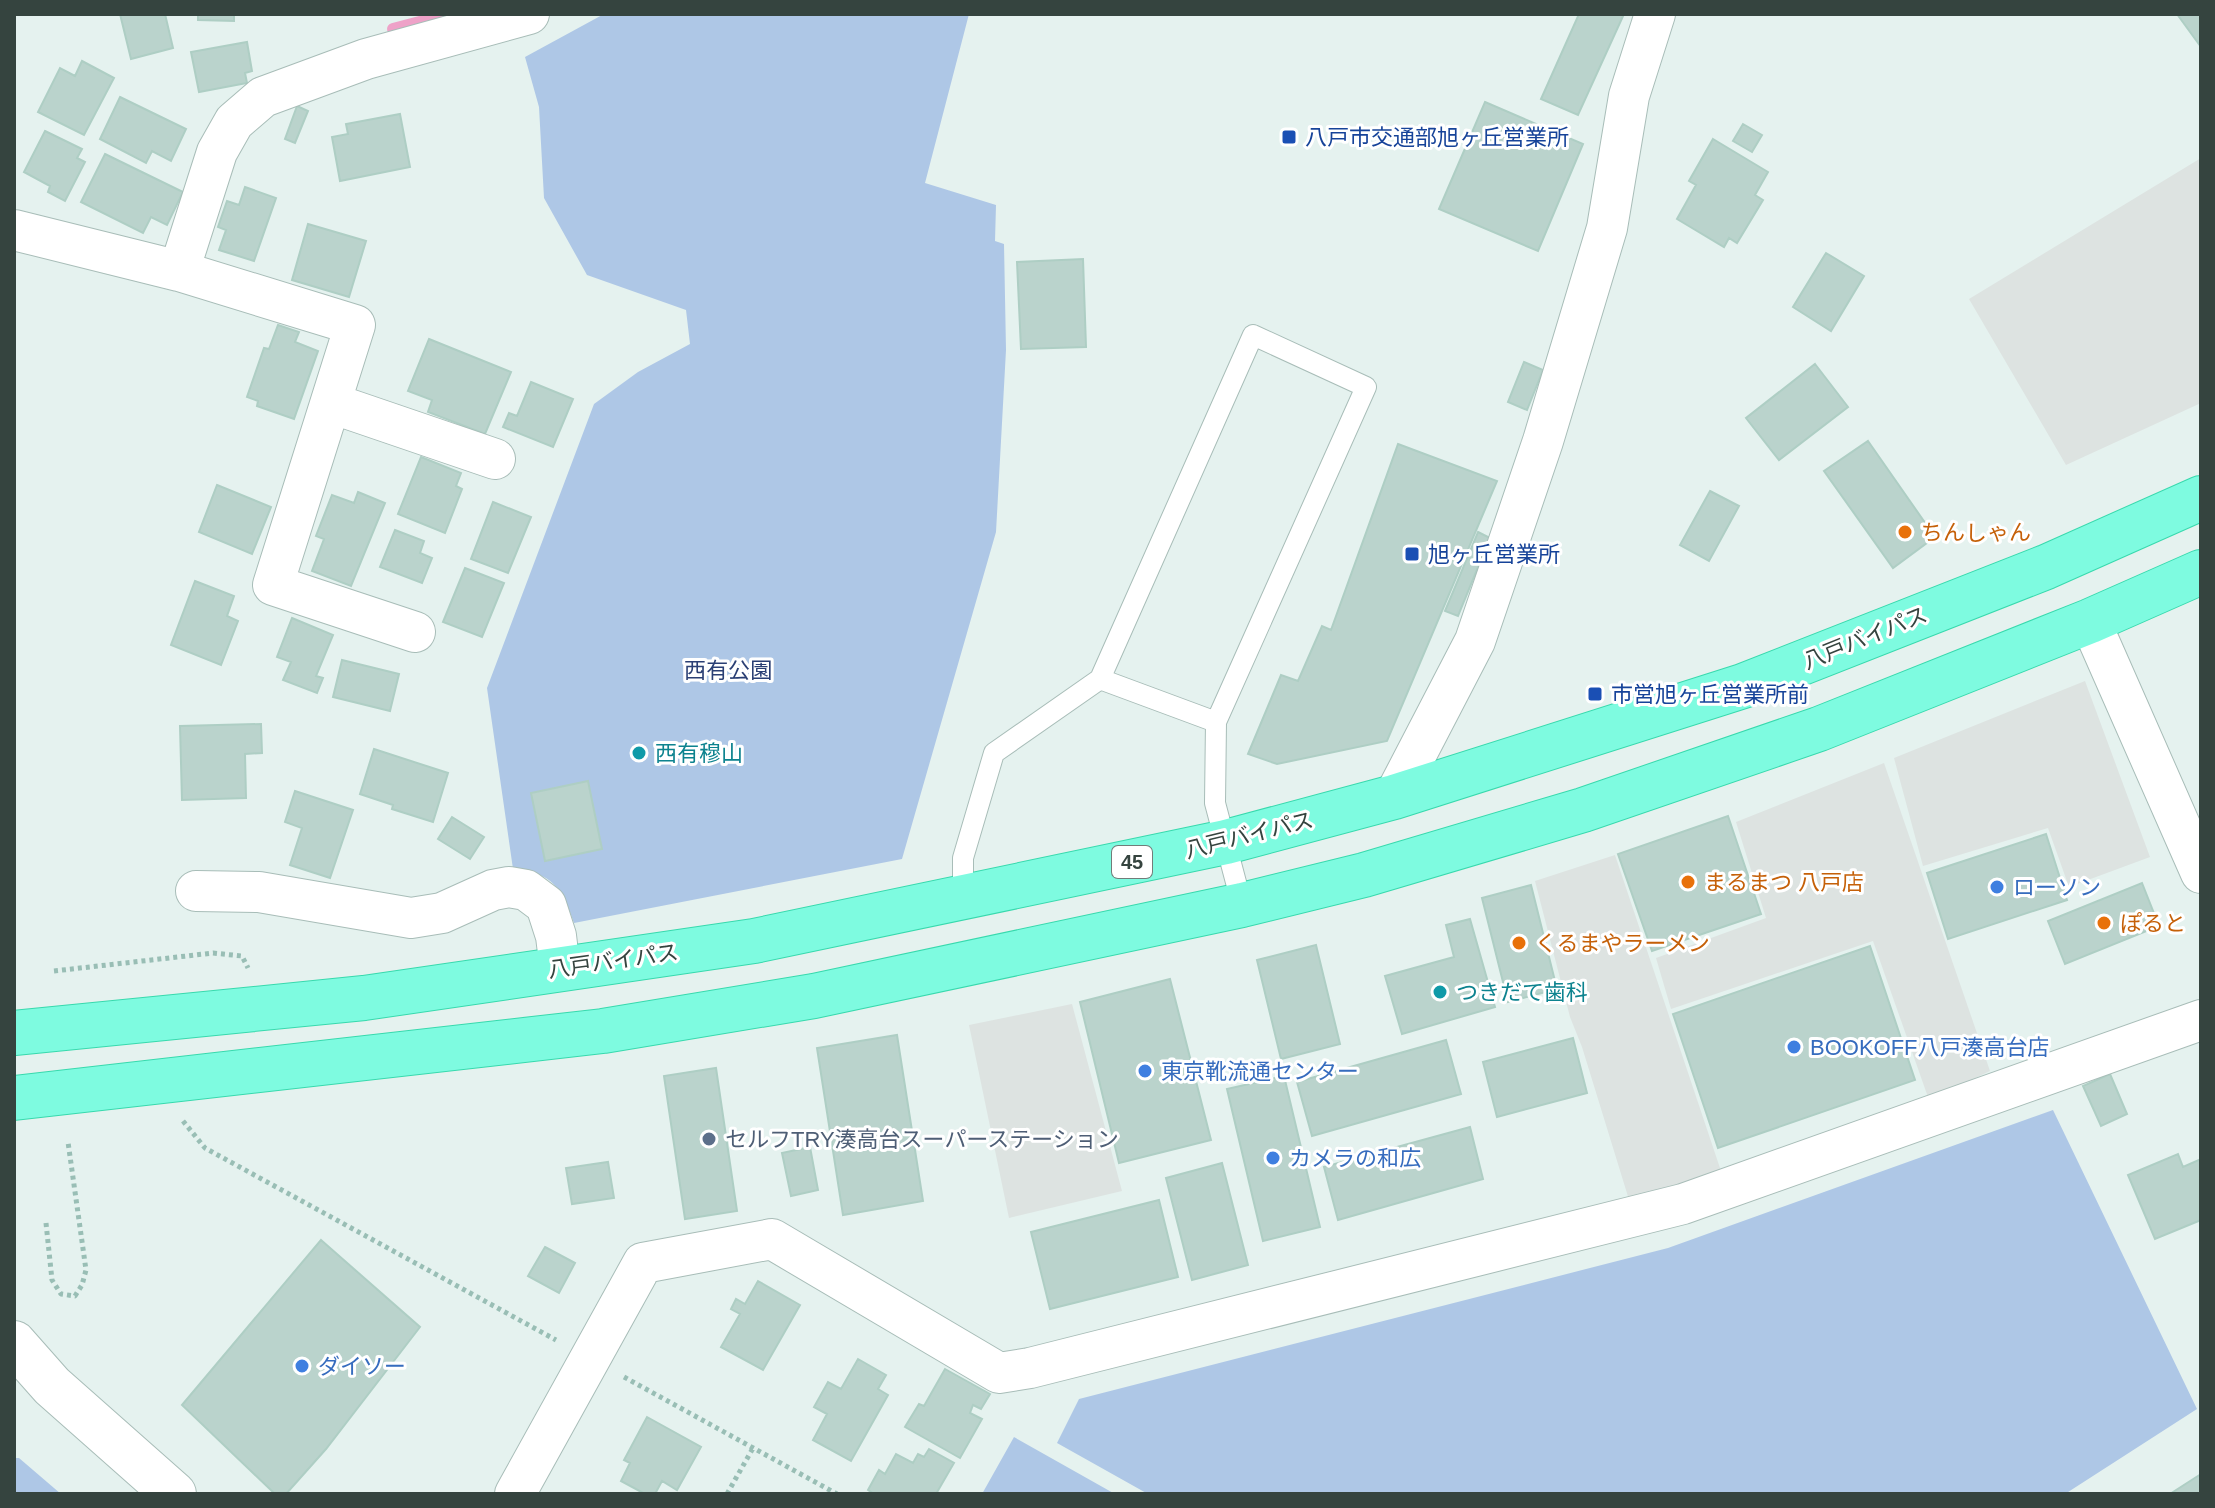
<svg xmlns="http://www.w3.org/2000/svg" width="2215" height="1508" viewBox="0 0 2215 1508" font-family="Arial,'Noto Sans JP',sans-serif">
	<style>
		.green { fill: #aec7e6 }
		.parking { fill: #dde3e1 }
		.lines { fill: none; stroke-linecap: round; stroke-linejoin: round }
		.stream { stroke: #eea2c8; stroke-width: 12 }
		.building { fill: #bad3cc; stroke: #aecec4; stroke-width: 2 }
		.service-casing { stroke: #a8bdb8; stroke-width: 22 }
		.minor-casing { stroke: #a8bdb8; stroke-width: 42 }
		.tertiary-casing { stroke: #a8bdb8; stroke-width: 46 }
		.trunk-casing { stroke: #38d9ad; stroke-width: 46 }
		.path { stroke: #99beb5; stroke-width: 5; stroke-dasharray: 4 4; stroke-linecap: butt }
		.service { stroke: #fff; stroke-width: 20 }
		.minor { stroke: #fff; stroke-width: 40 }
		.tertiary { stroke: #fff; stroke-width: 44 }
		.trunk { stroke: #7efbe0; stroke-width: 44 }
		.transit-dot { fill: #1a4fb4; stroke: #fff; stroke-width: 3 }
		.food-dot { fill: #e8710a; stroke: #fff; stroke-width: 3 }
		.culture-dot { fill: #0f9aa8; stroke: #fff; stroke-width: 3 }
		.shop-dot { fill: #3f7fe0; stroke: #fff; stroke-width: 3 }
		.service-dot { fill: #5c6f8a; stroke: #fff; stroke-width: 3 }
		.labels { text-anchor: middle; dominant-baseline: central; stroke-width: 6; stroke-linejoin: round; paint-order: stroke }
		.shield { fill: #fff; stroke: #727c79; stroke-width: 2 }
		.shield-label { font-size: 20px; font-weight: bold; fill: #35443f }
		.transit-label { font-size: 22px; fill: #164399; stroke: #fff; text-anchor: start }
		.food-label { font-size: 22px; fill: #c56008; stroke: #fff; text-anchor: start }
		.street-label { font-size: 22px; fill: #35443f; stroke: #fff }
		.park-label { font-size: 22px; fill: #2a3f74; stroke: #fff }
		.culture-label { font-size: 22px; fill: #0d838f; stroke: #fff; text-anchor: start }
		.shop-label { font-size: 22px; fill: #366cbe; stroke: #fff; text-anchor: start }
		.service-label { font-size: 22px; fill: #4e5e75; stroke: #fff; text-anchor: start }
	</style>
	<rect width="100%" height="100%" fill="#e5f2ef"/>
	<path class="green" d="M604 14H969L925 183 996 205 995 241 1004 244 1006 350 996 532 902 859 574 923C562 888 553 873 513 869L487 688 594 404 638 372 690 344 686 310 587 275 544 198 539 107 525 57Z
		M2053 1110 2197 1409 2065 1494H1148L1057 1443 1079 1399 1668 1248Z
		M1014 1437 1115 1494H982Z
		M14 1458H19L61 1494H14Z"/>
	<path class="parking" d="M2201 158V403L2066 465 1969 299Z
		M2085 681 2150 857 2069 887 2048 828 1923 866 1894 758Z
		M1884 763 1990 1071 1929 1100 1873 941 1671 1009 1656 958 1766 918 1736 822Z
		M1615 855 1721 1171 1630 1203 1582 1047 1570 1017 1535 881Z
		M1072 1004 1122 1191 1009 1218 969 1025Z"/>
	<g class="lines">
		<path class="stream" d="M393 29 450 14"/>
	</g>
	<path class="building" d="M120 14H165L173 48 131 59Z
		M198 14H234V21L198 20Z
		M1579 14H1624L1578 115 1541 99Z
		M2177 14H2201V47Z
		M247 42 252 71 245 73 247 83 199 92 191 52Z
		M82 61 114 78 84 135 38 112 60 68 75 76Z
		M120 97 186 129 171 161 152 151 146 163 100 139Z
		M1485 102 1583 144 1538 251 1439 209Z
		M297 106 308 111 295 143 285 139Z
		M400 114 410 167 340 181 332 137 348 134 346 124Z
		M1743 124 1762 135 1752 152 1733 141Z
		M45 131 82 149 77 158 85 162 65 201 48 192 50 186 24 172Z
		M1713 139 1768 172 1755 195 1763 200 1737 243 1729 238 1724 247 1677 219 1696 185 1689 181Z
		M105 154 183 192 167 225 151 217 143 233 81 202Z
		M245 187 276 198 254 261 219 250 226 230 218 227 227 201 239 205Z
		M308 224 366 241 349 297 292 280Z
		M1826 253 1864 276 1831 331 1793 307Z
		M1083 259 1086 347 1021 349 1017 262Z
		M278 325 299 332 295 342 318 351 294 419 257 406 258 401 247 397 264 348 269 349Z
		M429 339 511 372 485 434 428 412 432 400 408 391Z
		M1524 362 1543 370 1527 410 1508 402Z
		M1815 364 1848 407 1779 460 1746 418Z
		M531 382 573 399 553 447 503 427 509 413 517 416Z
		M1868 441 1935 537 1893 568 1824 471Z
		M1398 444 1497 481 1387 741 1277 764 1248 754 1281 675 1298 681 1322 626 1331 630Z
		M421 457 461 473 456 486 462 489 445 533 398 514Z
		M217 485 271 507 252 554 199 532Z
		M1710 491 1739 506 1709 561 1680 545Z
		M358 492 385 503 351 586 312 571 324 539 316 536 332 495 354 503Z
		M493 502 531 517 508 573 471 559Z
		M395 530 424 541 420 553 432 558 422 583 380 567Z
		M1478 532 1490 538 1458 616 1445 611Z
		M465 568 504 583 482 637 443 622Z
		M195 581 234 596 227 616 238 621 221 665 171 645Z
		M292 618 333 635 316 676 323 678 317 693 283 680 291 662 277 657Z
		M342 660 399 674 390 711 333 697Z
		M261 724 262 753 245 754 246 798 182 800 180 726Z
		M374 749 448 773 433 822 392 809 393 805 360 794Z
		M588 781 602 849 545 861 531 793Z
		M295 791 353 810 330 878 290 865 302 828 285 822Z
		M1728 816 1761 914 1652 951 1618 854Z
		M452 817 484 837 470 859 438 839Z
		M2046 834 2067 900 1948 939 1927 873Z
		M2142 883 2159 926 2065 964 2048 921Z
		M1531 885 1557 989 1508 1002 1482 898Z
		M1470 919 1495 1007 1402 1034 1385 976 1454 957 1446 925Z
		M1316 945 1340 1044 1281 1059 1257 960Z
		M1870 946 1915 1080 1718 1148 1673 1014Z
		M1170 979 1211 1140 1119 1163 1080 1002Z
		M897 1035 923 1201 843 1215 817 1048Z
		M1573 1038 1587 1093 1497 1117 1483 1062Z
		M1446 1040 1461 1094 1312 1136 1297 1082Z
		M716 1068 737 1211 685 1219 664 1076Z
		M2110 1074 2127 1114 2101 1126 2083 1086Z
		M1284 1076 1320 1227 1263 1241 1227 1089Z
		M1470 1127 1483 1179 1338 1220 1324 1167Z
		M810 1147 818 1190 791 1196 782 1153Z
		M2178 1154 2183 1167 2201 1159V1220L2155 1239 2128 1175Z
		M608 1162 614 1198 572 1204 566 1168Z
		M1222 1163 1248 1265 1192 1280 1166 1178Z
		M1159 1200 1178 1277 1050 1309 1031 1232Z
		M321 1240 420 1327 326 1449 286 1494H275L182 1405Z
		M545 1247 575 1263 559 1293 528 1276Z
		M758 1281 800 1305 763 1370 721 1347 740 1314 731 1309 736 1299 745 1304Z
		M858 1359 886 1375 878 1389 888 1395 851 1461 813 1440 827 1414 814 1407 828 1382 841 1389Z
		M945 1369 990 1394 981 1409 973 1405 970 1413 982 1419 960 1458 905 1427 919 1404 924 1406Z
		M647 1417 701 1447 677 1490 662 1481 655 1494H645L621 1481 630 1463 624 1460Z
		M929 1449 954 1463 936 1494H874L868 1490 879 1470 885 1474 896 1454 913 1463 918 1454 924 1457Z
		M2201 1474V1494H2170Z"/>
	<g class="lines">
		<defs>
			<path id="service" d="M1100 679 1216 722
				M963 897V858L994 753 1100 679 1253 335 1366 387 1216 722 1215 803 1242 905"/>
			<path id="minor" d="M14 230 179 271 355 325 273 585 415 632
				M179 271 217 152 234 122 263 97 366 59 529 14
				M331 403 495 459
				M2090 621 2201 873
				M1394 797 1475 641 1543 441 1607 228 1629 96 1655 14
				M196 891 259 892 411 918 442 913 493 890 509 887 526 890 546 905 556 936 560 969
				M515 1494 643 1263 772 1239 999 1373 1030 1368 1683 1204 2201 1020"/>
			<path id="tertiary" d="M14 1343 52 1386 174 1494"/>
			<path id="trunk" d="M14 1033 364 998 754 941 1226 842 1394 797 1743 686 2046 567 2201 498
				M14 1098 603 1031 814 996 1242 905 1364 875 1583 810 1819 729 2090 621 2201 572"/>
		</defs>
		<use href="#service" class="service-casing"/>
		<use href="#minor" class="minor-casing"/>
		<use href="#tertiary" class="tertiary-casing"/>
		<use href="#trunk" class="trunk-casing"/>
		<path class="path" d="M54 971 213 953 242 956 248 968
			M183 1121 205 1148 556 1340
			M46 1223 52 1280 61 1294 75 1296 82 1285 86 1270 68 1142
			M624 1377 837 1494
			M727 1494 753 1448"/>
		<use href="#service" class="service"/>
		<use href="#minor" class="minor"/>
		<use href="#tertiary" class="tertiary"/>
		<use href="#trunk" class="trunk"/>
	</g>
	<g class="transit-dot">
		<rect x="1281" y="129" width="16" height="16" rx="4"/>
		<rect x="1404" y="546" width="16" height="16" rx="4"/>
		<rect x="1587" y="686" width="16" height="16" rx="4"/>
	</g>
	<g class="food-dot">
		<circle cx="1905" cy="532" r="8"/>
		<circle cx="1688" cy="882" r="8"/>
		<circle cx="2104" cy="923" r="8"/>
		<circle cx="1519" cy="943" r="8"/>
	</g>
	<g class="culture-dot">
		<circle cx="639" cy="753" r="8"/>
		<circle cx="1440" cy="992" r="8"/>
	</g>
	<g class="shop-dot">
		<circle cx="1997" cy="887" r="8"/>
		<circle cx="1794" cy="1047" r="8"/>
		<circle cx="1145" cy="1071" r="8"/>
		<circle cx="1273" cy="1158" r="8"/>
		<circle cx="302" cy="1366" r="8"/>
	</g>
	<circle class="service-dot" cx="709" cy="1139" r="8"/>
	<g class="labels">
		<rect class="shield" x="1112" y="846" width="40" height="32" rx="6"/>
		<g class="shield-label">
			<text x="1132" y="862">45</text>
		</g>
		<g class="transit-label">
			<text x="1305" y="137">八戸市交通部旭ヶ丘営業所</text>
			<text x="1428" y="554">旭ヶ丘営業所</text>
			<text x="1611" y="694">市営旭ヶ丘営業所前</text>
		</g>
		<g class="food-label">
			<text x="1921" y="532">ちんしゃん</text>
			<text x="1704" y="882">まるまつ 八戸店</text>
			<text x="2120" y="923">ぽると</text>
			<text x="1535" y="943">くるまやラーメン</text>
		</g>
		<g class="street-label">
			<text transform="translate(1865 638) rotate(-22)">八戸バイパス</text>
			<text transform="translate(1249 835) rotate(-14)">八戸バイパス</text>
			<text transform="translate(613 961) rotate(-8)">八戸バイパス</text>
		</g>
		<g class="park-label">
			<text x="728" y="670">西有公園</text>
		</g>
		<g class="culture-label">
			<text x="655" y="753">西有穆山</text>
			<text x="1456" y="992">つきだて歯科</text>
		</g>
		<g class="shop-label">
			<text x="2013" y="887">ローソン</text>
			<text x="1810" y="1047">BOOKOFF八戸湊高台店</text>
			<text x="1161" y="1071">東京靴流通センター</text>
			<text x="1289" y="1158">カメラの和広</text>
			<text x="318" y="1366">ダイソー</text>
		</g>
		<g class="service-label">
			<text x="725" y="1139">セルフTRY湊高台スーパーステーション</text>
		</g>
	</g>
	<rect width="2215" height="1508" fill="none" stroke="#35443f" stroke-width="32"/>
</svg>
